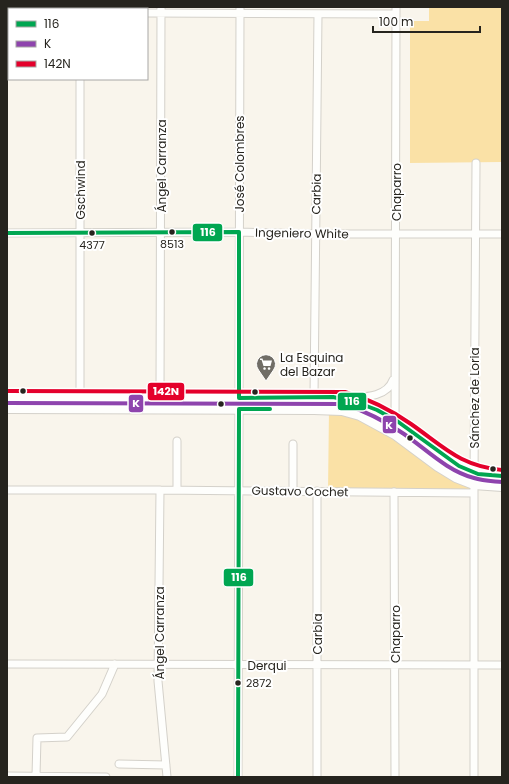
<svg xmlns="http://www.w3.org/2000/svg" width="509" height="784" viewBox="0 0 509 784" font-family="Poppins,sans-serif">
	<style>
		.green { fill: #fae1a6 }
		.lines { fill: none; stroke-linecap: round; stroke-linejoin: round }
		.minor-casing { stroke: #d4d1ca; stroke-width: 9 }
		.secondary-casing { stroke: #d4d1ca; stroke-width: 12 }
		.minor { stroke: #fefefc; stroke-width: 7 }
		.secondary { stroke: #fefefc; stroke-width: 10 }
		.bus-1-casing { stroke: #fff; stroke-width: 7 }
		.bus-2-casing { stroke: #fff; stroke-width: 7 }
		.bus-3-casing { stroke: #fff; stroke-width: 7 }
		.bus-1 { stroke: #00a651; stroke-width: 4 }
		.bus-2 { stroke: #8e44ad; stroke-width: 4 }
		.bus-3 { stroke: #e4002b; stroke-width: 4 }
		.bus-dot { fill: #26241e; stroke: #fff; stroke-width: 1.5 }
		.labels { text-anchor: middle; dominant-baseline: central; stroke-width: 4; stroke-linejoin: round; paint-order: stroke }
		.bus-label { font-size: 11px; fill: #26241e; stroke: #fff }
		.street-label { font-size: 12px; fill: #26241e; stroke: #fff }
		.poi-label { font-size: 12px; fill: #26241e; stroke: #fff; text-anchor: start }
		.line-badge { stroke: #fff; stroke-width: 1.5 }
		.badge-label { font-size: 11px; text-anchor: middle; font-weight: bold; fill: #fff }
	</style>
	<rect width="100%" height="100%" fill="#f9f5ec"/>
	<path class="green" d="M429 7H502V162L410 163V21H429Z
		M329 409 360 415 474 484V493L328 491Z"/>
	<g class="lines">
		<defs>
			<path id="minor" d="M80 7V9
				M7 13H9
				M147 13 396 14
				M7 233 239 232 316 234H502
				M80 397V79
				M314 397 318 14
				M160 398 161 7
				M349 398C365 397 387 397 393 380
				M395 434 396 7
				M7 490H160L474 493
				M160 490 158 681 167 777
				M177 490V441
				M293 491V444
				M394 492 395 777
				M7 664 502 665
				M119 764 166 765
				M7 776 106 777
				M36 776 37 738 67 737 102 694 115 664
				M238 777 240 7
				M317 777V491
				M474 777V478L476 163"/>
			<path id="secondary" d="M7 397 344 398C370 405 393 418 415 434 447 456 460 475 502 476
				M7 408 314 409 342 410 360 415 395 434 438 466 456 477 474 484 502 486"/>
		</defs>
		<use href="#minor" class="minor-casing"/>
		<use href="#secondary" class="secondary-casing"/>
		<use href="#minor" class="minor"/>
		<use href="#secondary" class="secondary"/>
		<defs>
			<path id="bus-1" d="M7 233 239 232V398L333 397 356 402 377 410 397 421 459 466 478 474 502 476
				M238 777 239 409H270"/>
			<path id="bus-2" d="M7 403 343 404C365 411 385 421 404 434 426 449 447 471 474 478 483 481 492 481 502 482"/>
			<path id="bus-3" d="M7 391 345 392C369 399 391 410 411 424 444 447 460 466 502 470"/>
		</defs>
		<use href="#bus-1" class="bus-1-casing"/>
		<use href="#bus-2" class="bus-2-casing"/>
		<use href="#bus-3" class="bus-3-casing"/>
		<use href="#bus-1" class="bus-1"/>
		<use href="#bus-2" class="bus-2"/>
		<use href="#bus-3" class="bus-3"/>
	</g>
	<defs>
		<symbol id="supermarket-pin" viewBox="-11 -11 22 30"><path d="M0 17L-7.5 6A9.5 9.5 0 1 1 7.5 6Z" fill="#706d66" stroke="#fff"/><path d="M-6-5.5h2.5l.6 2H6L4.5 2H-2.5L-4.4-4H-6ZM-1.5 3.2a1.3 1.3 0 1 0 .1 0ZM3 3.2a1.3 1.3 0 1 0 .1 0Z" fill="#fff"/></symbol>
	</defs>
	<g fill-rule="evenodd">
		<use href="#supermarket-pin" x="255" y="353" width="22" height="30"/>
	</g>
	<g class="bus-dot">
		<circle cx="172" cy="232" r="3.5"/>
		<circle cx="92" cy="233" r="3.5"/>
		<circle cx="23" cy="391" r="3.5"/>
		<circle cx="255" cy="392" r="3.5"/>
		<circle cx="221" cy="404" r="3.5"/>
		<circle cx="410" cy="438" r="3.5"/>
		<circle cx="493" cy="469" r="3.5"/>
		<circle cx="238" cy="683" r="3.5"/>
	</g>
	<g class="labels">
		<g class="bus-label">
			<text x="172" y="244">8513</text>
			<text x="92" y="245">4377</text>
			<text x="246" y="683" text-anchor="start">2872</text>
		</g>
		<g class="street-label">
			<text transform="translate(239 164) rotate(-90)">José Colombres</text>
			<text transform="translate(161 166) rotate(-90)">Ángel Carranza</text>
			<text transform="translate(80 190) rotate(-90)">Gschwind</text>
			<text transform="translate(396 192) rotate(-90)">Chaparro</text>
			<text transform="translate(316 194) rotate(-89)">Carbia</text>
			<text transform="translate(302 233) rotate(1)">Ingeniero White</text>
			<text transform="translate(474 398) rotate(-90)">Sánchez de Loria</text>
			<text transform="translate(300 491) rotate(1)">Gustavo Cochet</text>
			<text transform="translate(159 633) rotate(-90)">Ángel Carranza</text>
			<text transform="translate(317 634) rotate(-90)">Carbia</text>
			<text transform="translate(395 634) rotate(-90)">Chaparro</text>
			<text x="267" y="665">Derqui</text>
		</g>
		<g class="poi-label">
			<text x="280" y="357">La Esquina<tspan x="280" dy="14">del Bazar</tspan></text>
		</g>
	</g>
	<g class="line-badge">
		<rect x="192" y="223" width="31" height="19" rx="4" fill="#00a651"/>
		<rect x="147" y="382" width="38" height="19" rx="4" fill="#e4002b"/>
		<rect x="337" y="392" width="30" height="19" rx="4" fill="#00a651"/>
		<rect x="128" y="394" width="16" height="19" rx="4" fill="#8e44ad"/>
		<rect x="382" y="415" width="15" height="19" rx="4" fill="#8e44ad"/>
		<rect x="223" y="568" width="31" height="19" rx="4" fill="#00a651"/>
	</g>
	<g class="badge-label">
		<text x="208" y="236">116</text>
		<text x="166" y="395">142N</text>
		<text x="352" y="405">116</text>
		<text x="136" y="407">K</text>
		<text x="389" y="429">K</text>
		<text x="239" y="581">116</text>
	</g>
	<rect width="509" height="784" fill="none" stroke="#26241e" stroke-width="16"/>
	<rect x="8" y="8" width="140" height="72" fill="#ffffff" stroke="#a8a7a5"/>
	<rect x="16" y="21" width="20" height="6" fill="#00a651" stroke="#a8a7a5"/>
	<text x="44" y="28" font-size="12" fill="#26241e">116</text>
	<rect x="16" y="41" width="20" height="6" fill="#8e44ad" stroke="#a8a7a5"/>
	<text x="44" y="48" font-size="12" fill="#26241e">K</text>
	<rect x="16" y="61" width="20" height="6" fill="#e4002b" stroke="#a8a7a5"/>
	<text x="44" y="68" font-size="12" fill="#26241e">142N</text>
	<path d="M373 26v6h107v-6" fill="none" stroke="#26241e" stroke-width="2"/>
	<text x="379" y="26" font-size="12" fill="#26241e" stroke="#ffffff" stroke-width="3" paint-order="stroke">100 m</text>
</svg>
